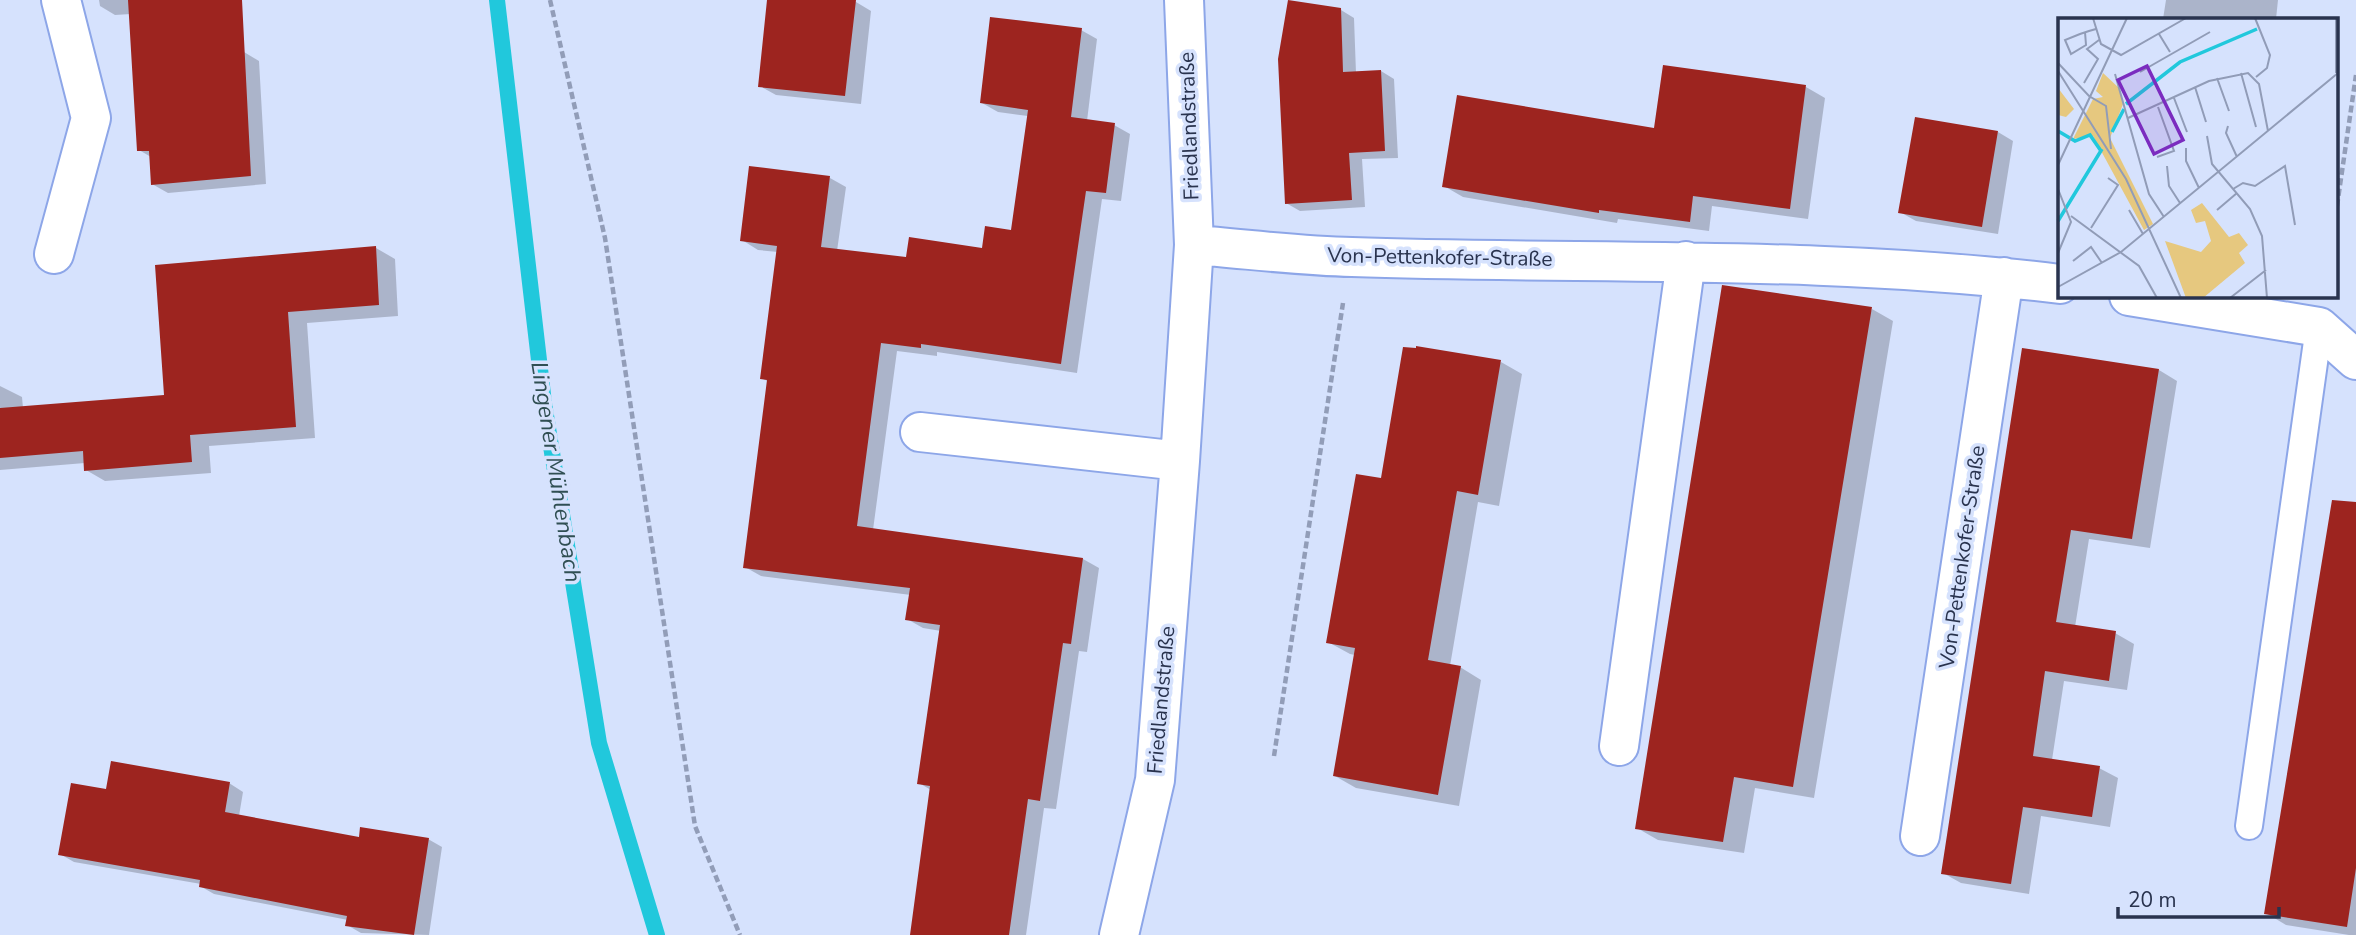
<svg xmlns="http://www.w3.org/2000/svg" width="2356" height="935" viewBox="0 0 2356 935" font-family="'Nunito Sans',sans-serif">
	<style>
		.shadow { fill: #0003 }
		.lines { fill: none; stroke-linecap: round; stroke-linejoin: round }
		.stream { stroke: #21c8dc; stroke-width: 16 }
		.building { fill: #9d241f }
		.service-casing { stroke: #8da6e8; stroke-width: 30 }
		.minor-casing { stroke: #8da6e8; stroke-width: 42 }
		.path { stroke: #929db8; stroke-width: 4.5; stroke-dasharray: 7 3.5; stroke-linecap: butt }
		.service { stroke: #fff; stroke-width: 26 }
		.minor { stroke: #fff; stroke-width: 38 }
		.labels { text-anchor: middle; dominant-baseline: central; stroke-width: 7; stroke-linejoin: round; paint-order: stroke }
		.street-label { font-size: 21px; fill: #29334e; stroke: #d6e2fd }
		.water-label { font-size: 23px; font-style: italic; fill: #304f53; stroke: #d6e2fd }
		.inset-river { fill: none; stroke: #21c8dc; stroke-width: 3.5 }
		.inset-road { fill: none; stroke: #919cb7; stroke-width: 2 }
		.view { fill: #7b2cbf; fill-opacity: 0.15; stroke: #7b2cbf; stroke-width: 3.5 }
		.inset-edge { fill: none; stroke: #29334e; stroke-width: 3.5 }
	</style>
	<rect width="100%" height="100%" fill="#d6e2fd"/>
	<path class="shadow" d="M99 0H215L244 52 259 61 266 184 168 193 152 184 151 157 139 150 131 14 115 15 100 6Z
		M769 0 856 2 871 11 861 104 776 95 760 86Z
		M2166 0H2278L2276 19H2163Z
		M1341 10 1354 18 1356 73 1381 71 1394 79 1398 158 1362 159 1365 207 1300 211 1286 203Z
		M1081 30 1097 39 1087 121 1114 125 1130 134 1121 201 1102 199 1077 373 937 352V356L897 351 873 530 1083 559 1099 568 1087 652 1079 651 1056 809 1044 808 1026 935H911L931 790 919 783 941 631 923 628 907 619 911 595 761 576 745 567 769 382 762 378 778 252 758 250 742 240 830 178 846 187 837 251 908 259 983 250 1013 232 1028 116 998 112 982 103Z
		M1664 67 1806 87 1825 98 1808 219 1712 206 1709 231 1618 219 1617 223 1463 197 1444 186 1656 130Z
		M1998 132 2013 141 1998 234 1916 221 1900 212Z
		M376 248 395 259 398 316 307 323 315 438 209 446 211 473 105 481 86 470 85 463 0 470V386L22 397 23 408 166 397Z
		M1872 309 1893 321 1814 798 1755 788 1744 853 1658 840 1637 828Z
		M2023 350 2159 370 2177 381 2150 548 2089 539 2075 627 2115 633 2134 644 2127 690 2064 681 2052 760 2099 768 2118 778 2110 827 2041 816 2029 894 1961 883 1943 873Z
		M1501 362 1522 374 1499 506 1478 502 1450 666 1460 667 1481 680 1459 806 1356 788 1335 776 1355 655 1350 654 1328 642 1382 480Z
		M2356 539V935H2349L2286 925 2266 913Z
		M229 783 243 792 239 816 360 839H428L442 847 429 935 361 933 347 925 348 920 214 894 200 886 201 884 74 862 60 854 107 791Z"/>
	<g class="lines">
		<path class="stream" d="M497 0 544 403 599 743 657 935"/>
	</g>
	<path class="building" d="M128 0H242L251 176 151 185 149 151H137Z
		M767 0H856L845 96 758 87Z
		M1288 0 1341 8 1343 72 1381 70 1385 151 1349 153 1352 200 1285 204 1278 59Z
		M990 17 1082 28 1071 117 1115 123 1106 193 1086 191 1061 364 921 344V348L881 343 857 526 1083 558 1071 644 1063 643 1040 801 1028 799 1009 935H910L930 786 917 784 940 625 905 620 910 588 743 568 767 380 760 379 777 246 740 241 749 166 830 176 821 247 906 257 909 237 982 248 985 226 1011 230 1028 110 980 103Z
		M1663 65 1806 85 1790 209 1693 196 1690 222 1599 210V213L1442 187 1457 95 1654 128Z
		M1915 117 1998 131 1982 227 1898 213Z
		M376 246 379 305 288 312 296 427 190 435 192 462 84 471 83 451 0 458V408L164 395 155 265Z
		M1722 285 1872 307 1793 787 1734 777 1723 842 1635 829Z
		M1416 346 1501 360 1478 495 1457 491 1428 660 1461 666 1438 795 1333 776 1355 648 1326 643 1356 474 1381 478 1403 347 1416 348Z
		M2022 348 2159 369 2132 539 2071 530 2056 622 2116 631 2109 681 2045 671 2033 756 2100 766 2092 817 2023 807 2011 884 1941 874Z
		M2332 500 2356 502V868L2347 927 2264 914Z
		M111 761 230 782 225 812 359 837 360 827 429 838 414 935 345 926 347 916 199 887 200 880 58 855 71 783 106 789Z"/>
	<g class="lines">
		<defs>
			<path id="service" d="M2249 826 2319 327"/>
			<path id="minor" d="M1194 245C1247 249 1299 256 1352 257 1589 265 1825 255 2060 284
				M54 254 91 118 61 0
				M2129 296 2319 327 2356 360
				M920 432 1180 461
				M1619 746 1686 261
				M1920 836 2004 277
				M1119 935 1155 780 1180 461 1194 245 1184 0"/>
		</defs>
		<use href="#service" class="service-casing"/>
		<use href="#minor" class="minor-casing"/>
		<path class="path" d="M550 0 605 238 695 826 740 935
			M2337 206 2356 75
			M1274 756 1343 303"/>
		<use href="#service" class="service"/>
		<use href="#minor" class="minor"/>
	</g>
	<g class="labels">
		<g class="street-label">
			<text transform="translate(1189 126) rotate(-92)">Friedlandstraße</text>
			<text transform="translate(1440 257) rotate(1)">Von-Pettenkofer-Straße</text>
			<text transform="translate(1962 557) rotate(-82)">Von-Pettenkofer-Straße</text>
			<text transform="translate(1161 700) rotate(-85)">Friedlandstraße</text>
		</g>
		<g class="water-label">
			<text transform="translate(556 472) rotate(81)">Lingener Mühlenbach</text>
		</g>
	</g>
	<g transform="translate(2058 18)">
		<rect width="280" height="280" fill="#d6e2fd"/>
		<path d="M45 55 61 70 65 86 52 120 95 206 86 212 35 118 15 121 35 81 45 79 38 73ZM0 70 16 91 8 99 0 97ZM144 185 171 219 181 215 190 227 181 235 187 245 145 280H128L107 223 143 234 153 223 147 203 138 205 133 192Z" fill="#e6c87f"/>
		<path class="inset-river" d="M68 86 122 44 199 11M0 113 17 123 32 117 43 133M54 114 66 91M0 203 44 131"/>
		<path class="inset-road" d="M35 0 43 26 63 37 128 0M197 0 212 37 209 50 198 59M278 0V55M27 14 28 27 13 36 7 22 22 16 31 13 38 11M101 16 112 34M0 45 31 78 48 88 53 131M0 53 68 161 123 280M82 54 152 14M183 55 198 109M57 56 91 176 106 199M159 60 171 93M26 65 40 41 29 31 41 22M137 69 148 104M116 80 129 114M70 100 151 63 190 55 201 66 210 113M170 108 168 115 179 139M149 118 154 146 192 191 204 218 209 280M128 130V143L141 170M99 139 116 133 100 89M0 147 69 0M109 148 111 168 122 185M0 171 13 204 0 235M175 171 185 165 197 168 227 148 237 207M71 192 85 216M159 192 179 175M13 198 81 248 99 280M33 210 60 167 50 160M15 243 33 229 44 245M0 269 63 234 280 55M172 280 208 252"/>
		<path class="view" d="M89 48 125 122 96 136 60 62Z"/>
		<rect width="280" height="280" class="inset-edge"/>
	</g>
	<path d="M2118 907v10h161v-10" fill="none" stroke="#29334e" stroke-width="3.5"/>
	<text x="2128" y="907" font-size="21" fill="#29334e" stroke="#d6e2fd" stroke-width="5" paint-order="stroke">20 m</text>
</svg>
